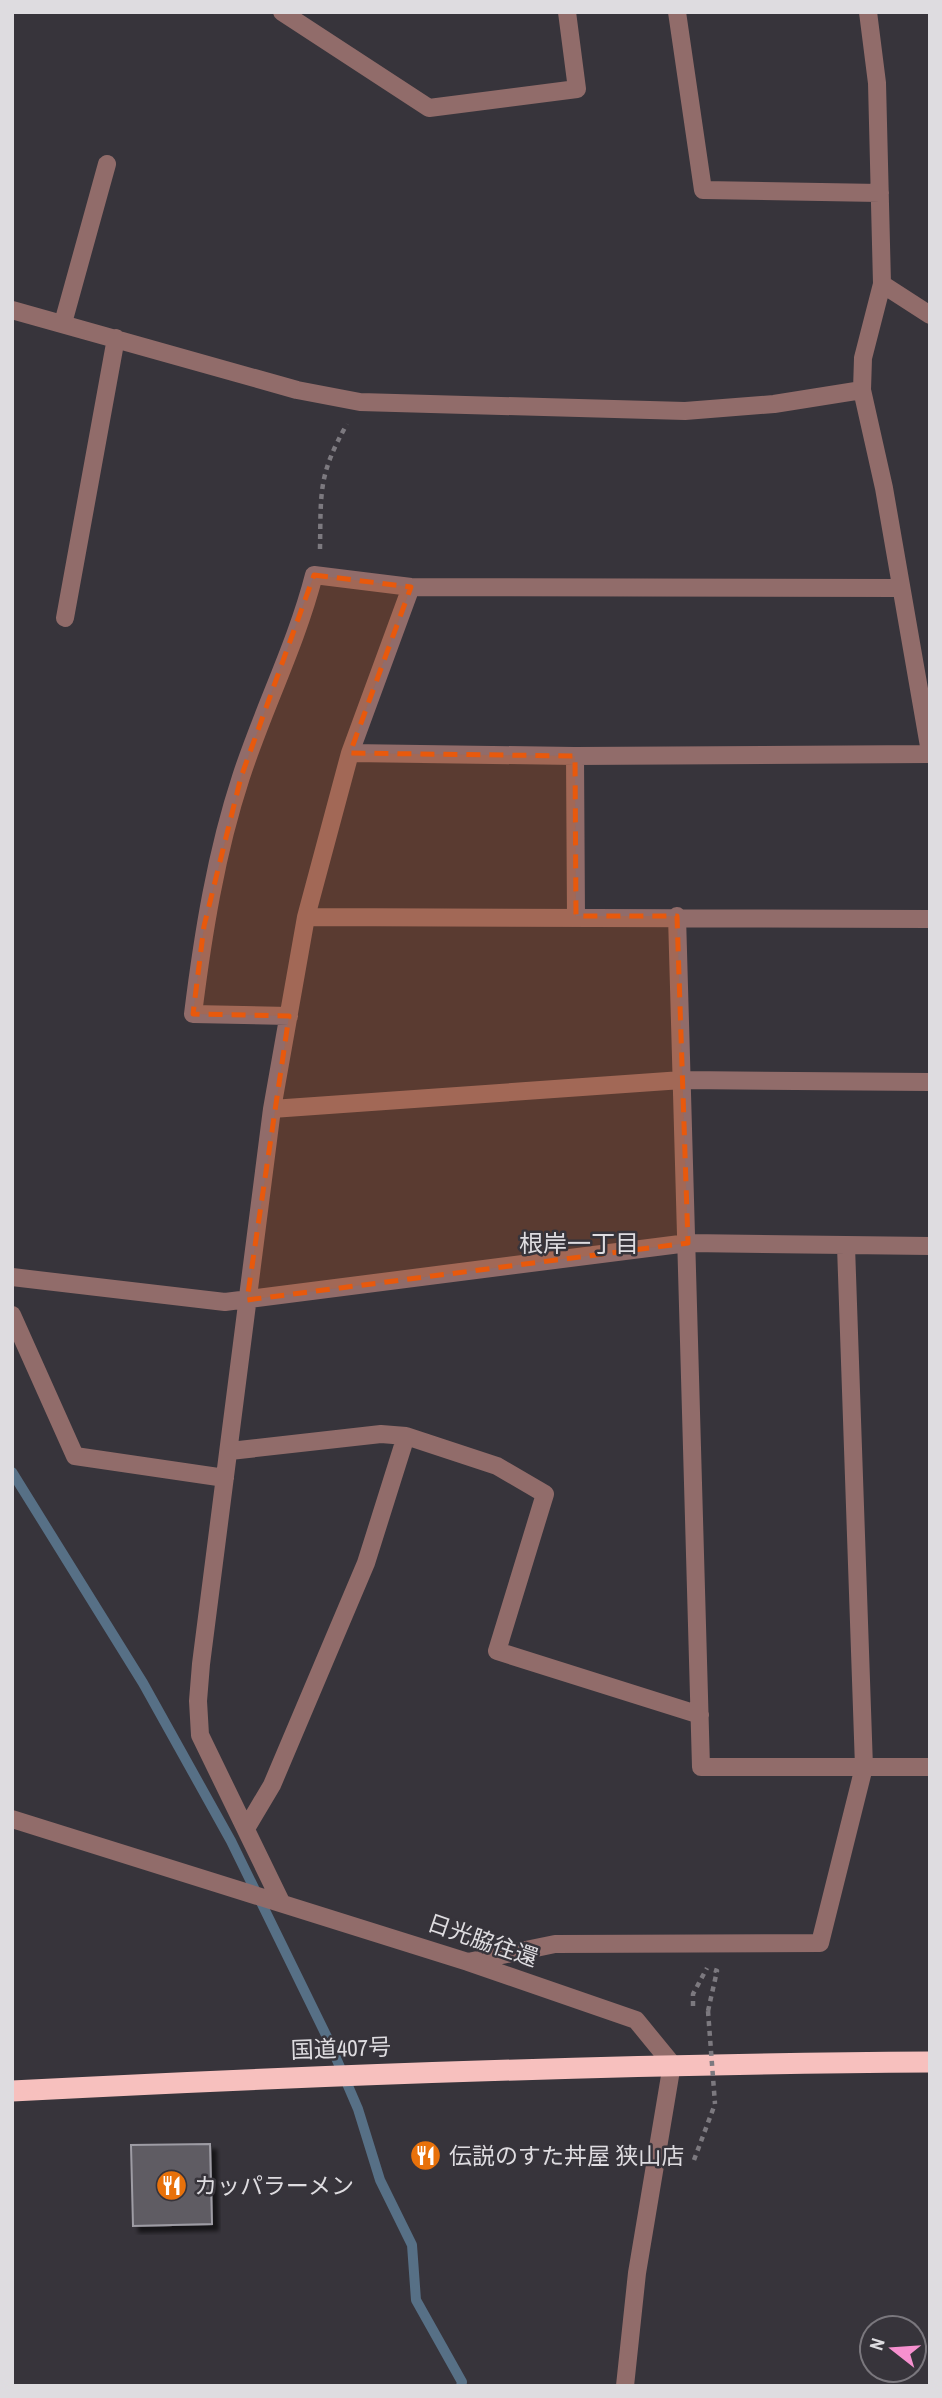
<svg xmlns="http://www.w3.org/2000/svg" width="942" height="2398" viewBox="0 0 942 2398" font-family="'Archivo Narrow','Noto Sans JP',sans-serif">
	<style>
		.lines { fill: none; stroke-linecap: round; stroke-linejoin: round }
		.stream { stroke: #577086; stroke-width: 10 }
		.building { fill: #5e5c64; stroke: #9e9ca4; stroke-width: 2; filter: url(#shadow) }
		.path { stroke: #7c797f; stroke-width: 4.5; stroke-dasharray: 5 5; stroke-linecap: butt }
		.minor { stroke: #916c6a; stroke-width: 18 }
		.highway { stroke: #f7c0be; stroke-width: 21 }
		.path-bridge { stroke: #7c797f; stroke-width: 4.5; stroke-dasharray: 5 5; stroke-linecap: butt }
		.marked { fill: #e8590c; fill-opacity: 0.2; stroke: #e8590c; stroke-width: 5; stroke-dasharray: 14 9; stroke-linejoin: round }
		.labels { text-anchor: middle; dominant-baseline: central; stroke-width: 5; stroke-linejoin: round; paint-order: stroke }
		.street-label { font-size: 23px; fill: #dedce0; stroke: #37343b }
		.poi-label { font-size: 23px; fill: #dedce0; stroke: #37343b; text-anchor: start }
		.neighbourhood-label { font-size: 24px; fill: #dedce0; stroke: #37343b }
	</style>
	<defs>
		<filter id="shadow"><feDropShadow dx="6" dy="6" stdDeviation="2" flood-color="#0009"/></filter>
	</defs>
	<rect width="100%" height="100%" fill="#37343b"/>
	<g class="lines">
		<path class="stream" d="M12 1472 143 1683 231 1841 327 2037 358 2109 380 2180 412 2245 416 2300 462 2382 461 2386"/>
	</g>
	<path class="building" d="M210 2144 212 2224 133 2226 131 2145Z"/>
	<g class="lines">
		<path class="path" d="M320 549C321 492 318 475 347 424
			M693 2006V1994L707 1968
			M708 2011 717 1971 714 1970
			M694 2160 715 2104"/>
		<path class="minor" d="M282 12 429 108 577 89 567 12
			M677 12 703 190 880 193
			M868 12 877 83 882 284 863 358 862 390 884 488 930 752
			M882 284 930 315
			M12 310 297 390 360 402 685 411 774 404 862 390
			M63 323 107 164
			M65 618 116 338
			M350 753 575 756 930 754
			M575 756 576 916
			M677 916 701 1767H930
			M306 917 930 919
			M289 1016 193 1014C203 934 216 853 241 777 263 709 296 645 314 575L411 587 901 588
			M272 1109 682 1080 930 1082
			M12 1277 225 1302 688 1243 930 1246
			M12 1315 75 1456 225 1478
			M406 1436 497 1466 545 1494 497 1651 700 1715
			M230 1451 381 1434 406 1436 366 1563 272 1785 247 1827
			M12 1819 468 1962 636 2020 672 2064 637 2273 625 2386
			M281 1902 200 1735 198 1701 201 1664 272 1109 306 917 350 753 411 587
			M468 1962 555 1944 820 1943 864 1767 846 1246"/>
		<path class="highway" d="M12 2091C318 2075 623 2064 930 2062"/>
		<path class="path-bridge" d="M708 2011 715 2104"/>
	</g>
	<path class="marked" d="M314 575 411 587 350 753 575 756 576 916H677L688 1243 247 1300 289 1016 193 1014 204 926 241 777Z"/>
	<defs>
		<symbol id="restaurant-disc" viewBox="-11 -11 22 22"><circle r="9.5" fill="#e8710a" stroke="#37343b"/><path d="M-5-6h1v4h1v-4h1v4h1v-4h1v5L-1.5 .5V6h-2V.5L-5-1ZM5-6V6H3V1.5H1.5Q1.5-4 5-6Z" fill="#fff"/></symbol>
	</defs>
	<g fill-rule="evenodd">
		<use href="#restaurant-disc" x="408" y="2138" width="35" height="35"/>
		<use href="#restaurant-disc" x="154" y="2168" width="35" height="35"/>
	</g>
	<g class="labels">
		<g class="street-label">
			<text transform="translate(483 1940) rotate(19)">日光脇往還</text>
			<text transform="translate(341 2048) rotate(-2)">国道407号</text>
		</g>
		<g class="poi-label">
			<text x="449" y="2155">伝説のすた丼屋 狭山店</text>
			<text x="194" y="2185">カッパラーメン</text>
		</g>
		<g class="neighbourhood-label">
			<text x="579" y="1243">根岸一丁目</text>
		</g>
	</g>
	<rect width="942" height="2398" fill="none" stroke="#dedce0" stroke-width="28"/>
	<g transform="translate(893 2349) rotate(287)"><circle r="33" fill="#37343b" stroke="#7a777d" stroke-width="2"/>
	<path d="M0-5L12 26L0 18L-12 26Z" fill="#f690cf"/>
	<text y="-10" font-size="19" font-weight="bold" text-anchor="middle" fill="#dedce0">N</text>
	</g>
</svg>
